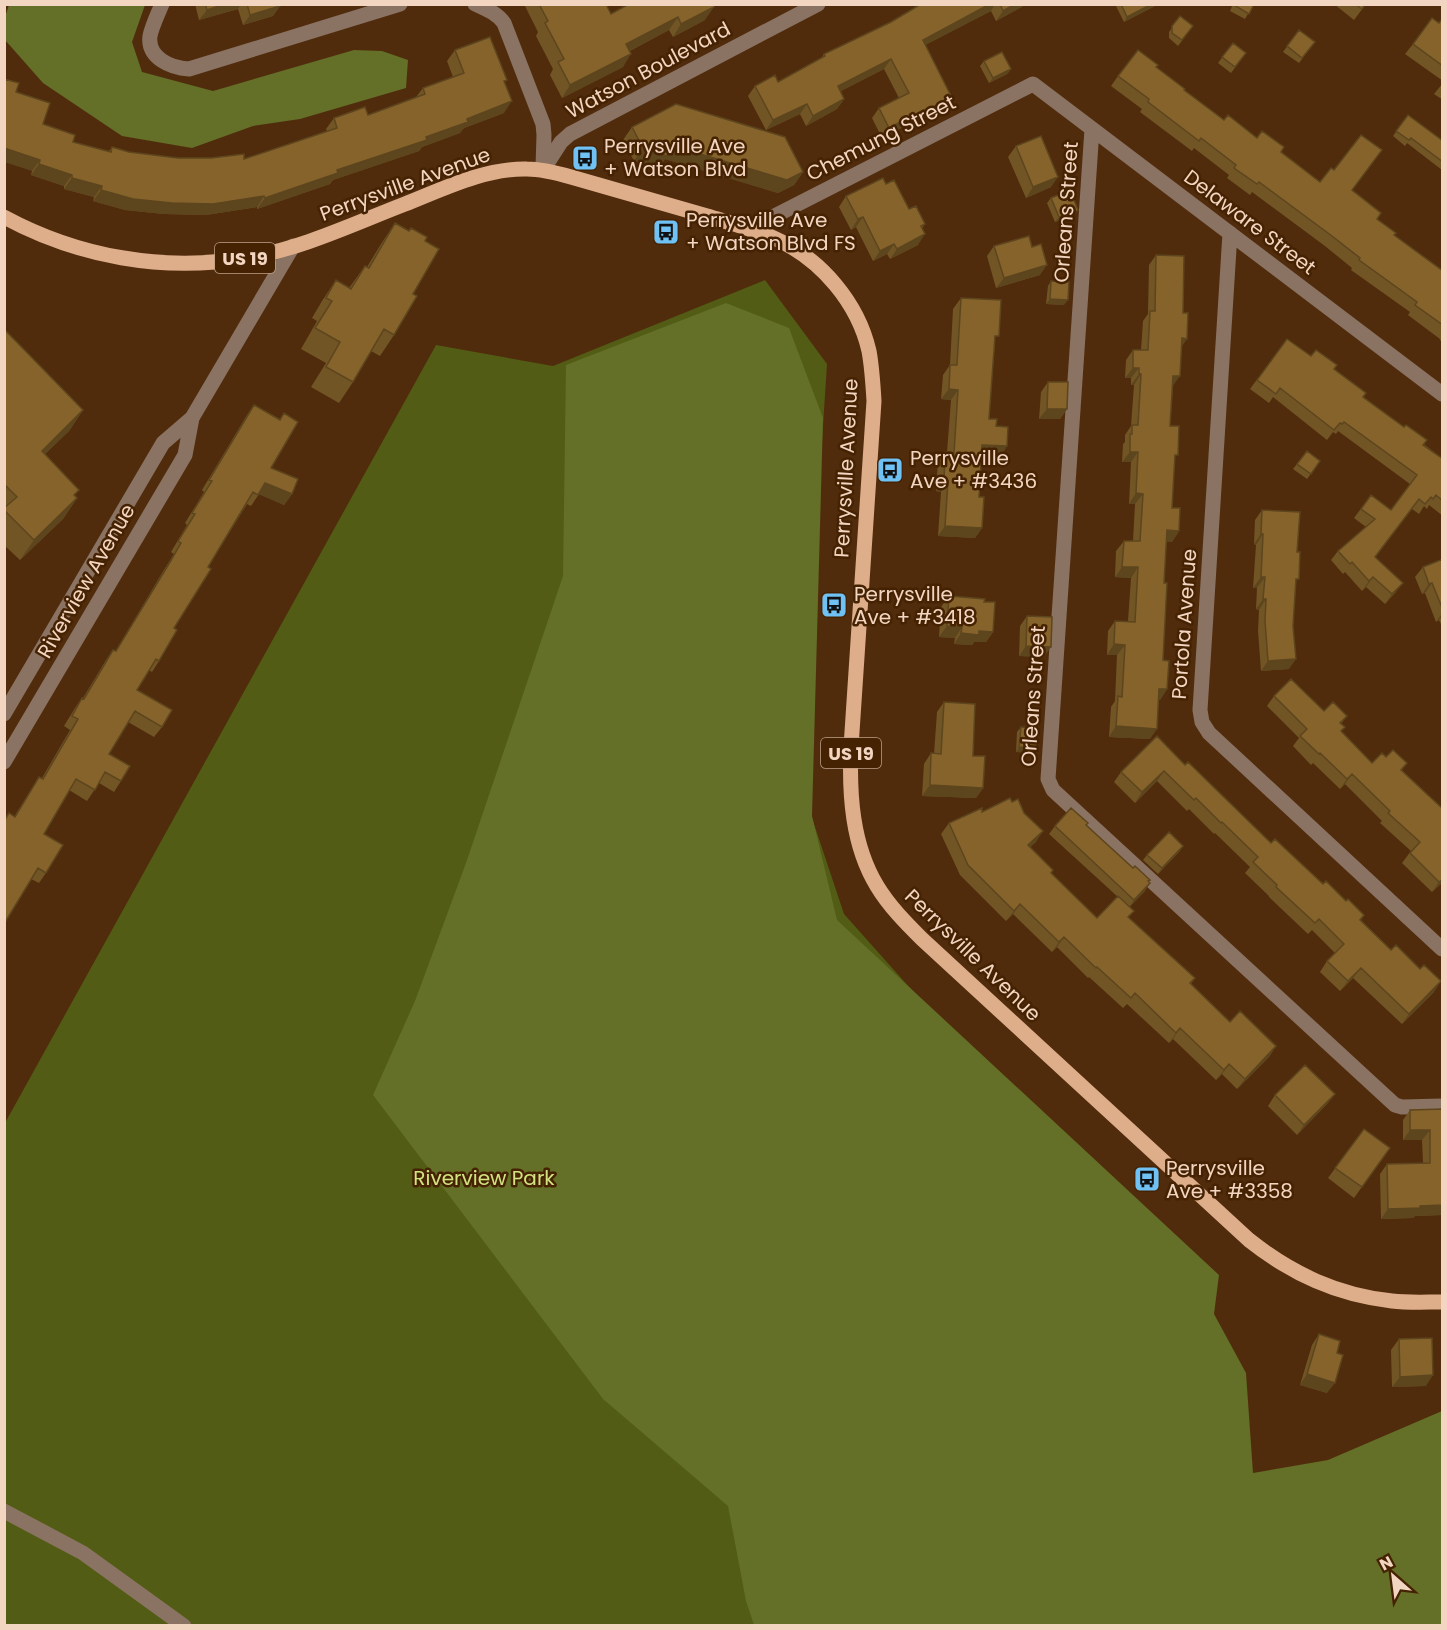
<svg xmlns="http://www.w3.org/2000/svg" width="1447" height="1630" viewBox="0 0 1447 1630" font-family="Poppins,sans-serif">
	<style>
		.green { fill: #525c14 }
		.forest { fill: #646f28 }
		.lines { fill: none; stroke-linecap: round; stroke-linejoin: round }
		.minor { stroke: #8a7362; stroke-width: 15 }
		.major { stroke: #deae8b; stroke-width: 15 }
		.wall { fill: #725525 }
		.shaded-wall { fill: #5d451e }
		.building { fill: #85632b; stroke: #5d451e; stroke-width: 1.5 }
		.labels { text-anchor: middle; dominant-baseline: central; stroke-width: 5; stroke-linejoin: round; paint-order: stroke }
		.shield { fill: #452202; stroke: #bfa088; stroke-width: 1.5 }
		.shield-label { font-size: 18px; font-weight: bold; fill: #f3d6c1 }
		.street-label { font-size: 20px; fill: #f3d6c1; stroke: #452202 }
		.poi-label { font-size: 20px; fill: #f3d6c1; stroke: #452202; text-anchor: start }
		.park-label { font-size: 20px; fill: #d2e481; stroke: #452202 }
	</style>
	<rect width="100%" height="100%" fill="#502c0d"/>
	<path class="green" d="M765 280 827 364 800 782 844 914 1150 1257 1158 1535 1442 1625 5 1626V1123L436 345 553 366Z"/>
	<path class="forest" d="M9 5H145L132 42 142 72 213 91 354 50 382 51 408 60 406 88 300 119 253 126 192 148 122 136 43 83 5 40V17Z
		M726 303 789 328 823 418 812 816 837 920 1219 1275 1214 1314 1246 1373 1253 1473 1328 1460 1442 1411V1625H754L746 1601 728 1506 603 1399 373 1095 415 1001 466 863 563 576 566 365Z"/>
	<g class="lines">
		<path class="minor" d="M162 4C158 14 152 26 150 36 147 58 171 68 189 69L400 4
			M475 4C486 9 497 13 504 23L543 124 544 135 543 167
			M1092 129 1048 779 1053 790 1395 1105 1402 1107 1442 1106
			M543 170 561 142 570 134 818 4
			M749 229 1033 84 1442 394
			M1230 233 1200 710 1202 722 1209 733 1442 949
			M4 714 163 443 192 418
			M4 762 185 455 192 418 293 246
			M4 1511 83 1553 184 1626"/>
		<path class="major" d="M4 217C78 257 163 272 246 258 301 249 353 224 405 204 443 189 485 168 527 169 542 169 557 173 571 177 617 190 662 203 707 216 730 223 754 229 776 239 821 259 858 303 869 351 872 367 873 384 874 401L851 747C849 794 852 845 877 886 889 906 906 923 922 939L1249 1240C1292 1274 1337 1295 1392 1301 1408 1303 1426 1302 1442 1302"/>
	</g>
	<path class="wall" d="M195 4H280V6L273 16 243 25 238 9 199 20Z
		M524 4H606L611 14 705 20 673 37 669 30 630 51 623 67 562 98 550 75 553 69 536 36 538 32Z
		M921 4H1027L996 21 991 11 925 45 945 110 931 117 930 115 906 127 905 126 882 138 872 118 879 108 899 98 884 69 841 91 844 99 837 109 806 126 800 114 766 130 748 96 755 86 778 82 821 59 824 54 891 22Z
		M1115 4H1159L1124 22Z
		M1233 4H1254L1245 19 1230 11Z
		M1334 4H1366L1354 20Z
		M1180 16 1193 26 1178 46 1169 38V32Z
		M1443 18V81L1405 54 1413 44 1439 23Z
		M1299 30 1315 42 1299 63 1283 52Z
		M1233 43 1246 53 1231 73 1218 63Z
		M455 50 505 83 504 113 464 128 460 133 422 147 419 151 333 180 330 184 257 209V207L206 215 164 214 125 210 93 201 94 197 64 189V186L31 175 32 171 16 92 43 124 73 142 109 151 112 147 129 152 178 158 244 159 327 131 326 129 334 118 368 115 416 97 423 88 453 77 447 61Z
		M984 61 1011 69 1007 74 989 83 980 66Z
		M1156 67 1184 90 1224 120 1257 138 1281 152 1320 182 1352 191 1377 219 1394 235 1443 271V343L1440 340V339L1408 315 1410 312 1351 270 1352 268 1325 246 1252 192 1250 195 1227 178 1229 175 1194 148 1192 151 1140 112 1142 109 1111 86 1118 76Z
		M1443 83V100L1434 94Z
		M1408 115 1443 141 1442 170 1407 143 1405 146 1393 136Z
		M632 127 803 172 794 185 778 193 665 159 658 169 634 161 623 140Z
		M1016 146 1051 187 1026 198 1008 157Z
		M886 184 909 209 925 224 922 228 918 245 890 259 887 254 873 261 856 227 851 230 839 207 846 196Z
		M1051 198 1074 215 1055 222 1047 203Z
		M395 223 425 241 413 294 394 335 380 356 371 351 353 382 339 403 311 387 326 363 301 349 317 321 312 318 322 301 336 280 349 288 365 266 367 267 381 244Z
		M994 246 1040 275 996 288 987 256Z
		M1156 255 1181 347 1173 386 1170 426 1175 459 1172 508 1179 531 1172 542 1166 541 1164 583 1163 660 1167 689 1160 700H1158L1150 739 1109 737 1111 707 1115 701 1117 655H1107L1108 631 1115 621H1128L1131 578 1115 577 1116 551 1124 541H1133L1135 504H1129L1131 462H1122L1123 444 1125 442V435L1131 426 1134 385H1131V378H1125L1126 360 1133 350H1141L1143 321 1148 314 1149 265Z
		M1051 281 1064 305 1046 304 1048 286Z
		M961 298 995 342 989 419 996 426 1007 446 1000 457 982 456 979 497 982 528 975 538 938 536 941 492 936 491 938 462 945 452H947L951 400 941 399 943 375 950 365 953 309Z
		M4 329 83 410 69 431 45 454 77 498 63 519 20 560 4 545Z
		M1287 339 1311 356 1334 369 1363 397 1443 459V516L1429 505 1427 509 1424 506 1419 514 1412 509 1375 557 1396 592 1385 604 1366 587 1362 591 1345 572 1343 574 1331 560 1338 551 1366 527 1354 518 1371 495 1391 510 1410 484 1338 431 1336 434 1333 432 1327 440 1273 397 1269 403 1250 389Z
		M1048 382 1067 409 1060 419H1039L1041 392Z
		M254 405 280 419 284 413 271 468 292 494 284 505 259 494 251 506 247 504 208 567 174 628 159 661 152 672 149 670 137 690 162 727 154 737 128 722 109 754 121 781 114 792 99 783 87 801 69 790 44 834 46 873 39 883 31 879 4 924V820L9 813 14 817 39 777 42 778 70 730 64 726 75 708 82 698H83L106 660 113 650 116 651 162 573 174 554 171 552 187 525 185 523 204 492 202 490 247 415Z
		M1307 451 1320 461 1307 479 1293 469Z
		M1262 510 1296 583 1289 669 1261 671 1258 631 1259 610 1256 609 1257 588H1253L1256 545 1254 544 1255 520Z
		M1443 559V628L1439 620 1436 622 1425 593 1422 594 1415 577 1423 567Z
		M949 596 984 602 993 632 986 642H974L972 645 954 644 955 638 939 637 941 607Z
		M1027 616 1044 657 1019 656 1020 626Z
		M1274 696 1324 711 1347 716 1341 724V732L1372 763 1386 757 1407 763 1402 770 1443 809V882L1432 892 1402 863 1411 851 1380 823 1382 821 1345 784 1340 789 1313 763 1311 765 1293 746 1299 738 1267 706Z
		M944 702 973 756 983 788 976 798 922 796 924 764 931 753 934 754 937 712Z
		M1021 727 1036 748 1033 753 1016 752 1017 732Z
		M1185 765 1271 843 1364 915 1361 920 1434 992 1402 1024 1353 978 1340 991 1320 972 1327 961 1335 953 1312 930 1308 934 1269 897V896L1245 873 1250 867 1215 833 1214 834 1189 809 1187 811 1157 781 1135 803 1114 782 1121 772Z
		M982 812 1036 842 1030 847 1053 870 1051 873 1097 918 1118 897 1049 834 1055 826 1086 825 1133 868 1145 891 1129 907V918L1195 978 1191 984 1230 1022 1276 1046 1269 1057 1237 1089 1222 1074 1216 1080 1173 1039 1169 1043 1127 1004 1123 1008 1089 977 1088 978 1057 947 1052 952 1013 914 1006 921 960 875 941 834 949 823Z
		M1180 851 1158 874 1143 860 1147 855Z
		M1335 1094 1327 1104 1297 1135 1268 1106 1275 1095Z
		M1443 1109V1215L1415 1216 1413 1218 1381 1219 1380 1174 1387 1164 1423 1163 1422 1140H1403V1120L1410 1110Z
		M1364 1129 1390 1148 1354 1198 1328 1178Z
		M1319 1334 1327 1393 1300 1385 1312 1345Z
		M1399 1339 1426 1386 1392 1387 1391 1350Z"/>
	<path class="shaded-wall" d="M225 4H241L238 9 199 20 207 10Z
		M990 4H995L991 11 916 50 923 40Z
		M1015 4H1027L996 21 1003 11Z
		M1152 4H1159L1124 22 1127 17Z
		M280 6 273 16 243 25 250 15Z
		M714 7 705 20 673 37 681 24Z
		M678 17 669 30 618 57 626 44Z
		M631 54 623 67 562 98 570 85Z
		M891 59 884 69 831 96 838 86Z
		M1011 69 1007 74 989 83 993 78Z
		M844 99 837 109 806 126 813 116Z
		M952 100 945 110 931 117 938 107Z
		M512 101 504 113 464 128 460 133 422 147 419 151 333 180 330 184 257 209 265 198 426 137 467 119Z
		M807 104 800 114 766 130 773 120Z
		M937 105 930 115 906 127 913 117Z
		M912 116 905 126 882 138 889 128Z
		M670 145 803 172 794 185 778 193 665 159 658 169 634 161 643 148Z
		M4 148 40 160 32 171 4 162Z
		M39 164 72 175 64 186 31 175Z
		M1058 177 1051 187 1026 198 1033 187Z
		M72 178 102 186 94 197 64 189Z
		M101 190 264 196 257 207 206 215 164 214 125 210 93 201Z
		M1078 210 1074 215 1055 222 1059 217Z
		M863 217 856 227 851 230 858 219Z
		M925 234 918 245 890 259 897 249Z
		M894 244 887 254 873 261 880 251Z
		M1047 265 1040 275 996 288 1004 278Z
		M1050 299 1068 300 1064 305 1046 304Z
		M1182 338 1187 339 1180 349Z
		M1133 368H1139L1131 378H1125Z
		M1139 374H1141L1134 385H1131Z
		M1173 376H1180L1172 387Z
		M949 389 958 390 951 400 941 399Z
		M1047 409H1067L1060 419H1039Z
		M83 410 69 431 27 471 42 451Z
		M982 445 1007 446 1000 457 975 455Z
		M1130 452H1138L1131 462H1122Z
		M944 481H948L941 492 936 491Z
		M265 483 292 494 284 505 258 494Z
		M1136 493 1143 494 1135 504H1129Z
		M77 498 63 519 20 560 34 540Z
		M945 526 982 528 975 538 938 536Z
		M1167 530 1179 531 1172 542 1159 541Z
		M1261 534H1263L1256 545 1254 544Z
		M1122 567H1138L1131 578 1115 577Z
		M1261 577H1265L1257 588H1253Z
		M1373 577 1366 587 1362 591 1369 581Z
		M1403 583 1396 592 1385 604 1392 594Z
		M1432 583 1425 593 1422 594 1429 584Z
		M1263 599H1266L1259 610 1256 609Z
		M1443 612V616L1439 620 1436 622Z
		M947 626 962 627 955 638 939 637Z
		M979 631 993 632 986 642H974L972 645 954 644 961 633Z
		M1114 644 1125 645 1117 655H1107Z
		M1026 646 1051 647 1044 657 1019 656Z
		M1296 659 1289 669 1261 671 1268 661Z
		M1159 689H1167L1160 700 1152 699Z
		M1116 726 1157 729 1150 739 1109 737Z
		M1019 747 1036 748 1033 753 1016 752Z
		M1164 771 1157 781 1135 803 1142 792Z
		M1352 774 1345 784 1340 789 1347 779Z
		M930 785 983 788 976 798 922 796Z
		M1043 831 1036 842 1021 856 1028 845Z
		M1183 846 1180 851 1158 874 1162 868Z
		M1443 879V882L1432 892 1439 882Z
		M1150 883 1145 891 1129 908 1134 900Z
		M1020 904 1013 914 1006 921 1014 911Z
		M1064 937 1057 947 1052 952 1059 942Z
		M1361 968 1353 978 1340 991 1348 981Z
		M1441 981 1434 992 1402 1024 1409 1014Z
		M1180 1028 1173 1039 1169 1043 1176 1033Z
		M1276 1046 1269 1057 1237 1089 1245 1079Z
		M1229 1064 1222 1074 1216 1080 1224 1070Z
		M1335 1094 1327 1104 1297 1135 1304 1125Z
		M1410 1130H1430L1422 1140H1403Z
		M1443 1205V1215L1415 1216 1413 1218 1381 1219 1388 1209 1420 1206Z
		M1307 1374 1335 1383 1327 1393 1300 1385Z
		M1433 1375 1426 1386 1392 1387 1400 1377Z"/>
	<path class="building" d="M205 4H225L207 10Z
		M247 4H280V6L250 15Z
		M539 4H606L611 14 629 4H713L714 7 681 24 678 17 626 44 631 54 570 85 558 62 564 59 545 23 548 21Z
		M921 4H990L923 40 951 96H950L952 100 938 107 937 105 913 117 912 116 889 128 879 108 909 93 891 59 838 86 844 99 813 116 807 104 773 120 755 86 775 75 778 82 825 56 824 54 891 22Z
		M1000 4H1015L1003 11Z
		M1121 4H1152L1127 17Z
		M1234 4H1254L1249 14 1234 5Z
		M1355 4H1365L1362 9Z
		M1180 16 1193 26 1182 40 1172 33V26Z
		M1432 18 1439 23 1443 18V66L1413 44Z
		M1299 30 1315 42 1302 58 1287 46Z
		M490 37 507 80 504 81 512 101 467 119 468 122 426 137 427 140 337 170 338 173 265 198 264 196 213 204 172 203 133 199 101 190 102 186 72 178V175L39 164 40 160 4 148V79L19 83 16 92 50 103 43 124 75 135 73 142 111 152 112 147 129 152 178 158H211L244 154V159L337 128 334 118 365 107 368 115 425 94 423 88 464 73 455 50Z
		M1233 43 1246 53 1235 67 1222 57Z
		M1138 50 1158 65 1156 67 1185 89 1184 90 1224 120 1228 115 1257 138 1262 131 1284 147 1281 152 1320 182 1331 168 1334 170 1361 135 1382 150 1352 190 1381 213 1377 219 1396 233 1394 235 1443 271V325L1415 305 1417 302 1359 260 1360 258 1332 236 1259 182 1257 184 1234 168 1236 165 1201 138 1199 141 1148 102 1149 99 1118 76Z
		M1002 52 1011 69 993 78 984 61Z
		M676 104 785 137 803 172 787 180 670 145 667 156 643 148 632 127Z
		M1408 115 1443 141V162L1411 138 1409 140 1396 131Z
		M1041 136 1058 177 1033 187 1016 146Z
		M883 178 886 184 894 180 909 209 916 206 925 224 921 226 925 234 897 249 894 244 880 251 863 217 858 219 846 196Z
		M1070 190 1078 210 1059 217 1051 198Z
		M395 223 409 231 411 228 427 237 425 241 439 249 413 294 417 296 394 335 384 329 353 382 326 367 340 342 315 328 332 301 326 298 336 280 351 289 365 266 369 268Z
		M1029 236 1032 247 1041 244 1047 265 1004 278 994 246Z
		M1156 255 1184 256 1183 313H1188L1187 339 1182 338 1180 376H1173L1170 426H1179L1178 455H1175L1172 508H1180L1179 531 1167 530 1164 583H1167L1163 660 1169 661 1167 689H1159L1157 729 1116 726 1118 696 1122 697 1125 645 1114 644 1115 621 1135 622 1138 567H1122L1124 541H1140L1143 494 1136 493 1138 452H1130V434H1132V425H1138L1141 374H1139V368H1133V350H1148L1150 311H1155Z
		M1051 281 1069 282 1068 300 1050 299Z
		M961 298 1001 300 999 336H995L989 419H997L996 426 1008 427 1007 446 982 445 979 497H984L982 528 945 526 948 481H944L945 452 954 453 958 390 949 389 950 365H957Z
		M4 329 83 410 42 451 79 490 74 495 77 498 34 540 4 510V508L17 497 4 484Z
		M1287 339 1311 356 1316 350 1337 365 1334 369 1366 393 1363 397 1404 427 1406 425 1427 440 1423 445 1443 459V501L1436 495 1433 499 1431 497 1425 504 1419 499 1375 557 1403 583 1392 594 1373 577 1369 581 1352 562 1350 564 1338 551 1375 519 1361 509 1371 495 1391 510 1417 475 1344 422 1342 424 1340 423 1334 430 1280 388 1276 394 1257 380Z
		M1048 382H1068L1067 409H1047Z
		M254 405 280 420 284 413 298 422 271 468 298 479 292 494 265 483 258 495 253 492 208 567 211 569 174 628 177 630 159 661 156 659 137 690 172 710 162 727 135 711 109 754 130 766 121 781 105 772 95 790 76 779 44 834 63 845 46 873 38 868 4 924V821L9 813 15 817 39 777 43 779 78 719 72 716 82 698 84 699 113 650 116 651 170 562 181 543 178 541 195 514 192 513 212 481 209 480Z
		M1307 451 1320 461 1311 474 1297 464Z
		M1262 510 1300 512 1297 552H1300L1299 579H1296L1293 626 1296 659 1268 661 1265 621 1266 599H1263L1265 577H1261L1263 534H1261Z
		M1443 559V610L1432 583 1429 584 1423 567Z
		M949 596 985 599 984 602H995L993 632 979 631V635L961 633 962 627 947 626Z
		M1027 616 1052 617 1051 647 1026 646Z
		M1291 679 1324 711 1333 702 1347 716 1340 723 1345 727 1341 731 1372 763 1382 753 1386 757 1393 750 1407 763 1401 770 1443 809V879L1439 882 1410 853 1420 842 1388 813 1390 811 1352 774 1347 779 1320 753 1319 754 1300 736 1307 729 1274 696Z
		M944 702 975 704 973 756H985L983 788 930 785 931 753 941 754Z
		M1021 727 1038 728 1036 748 1019 747Z
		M1157 736 1185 765 1188 762 1271 843 1275 839 1323 884 1326 881 1346 901 1348 899 1364 915 1360 920 1391 950 1396 945 1420 969 1424 965 1441 981 1409 1014 1361 968 1348 981 1327 961 1344 944 1319 919 1315 923 1276 887 1277 885 1253 862 1258 857 1222 822 1221 823 1196 798 1194 800 1164 771 1142 792 1121 772Z
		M1010 798 1012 802 1018 799 1024 813 1043 831 1028 845 1053 870 1051 873 1097 918 1118 896 1134 911 1128 917 1195 978 1190 983 1230 1022 1240 1011 1276 1046 1245 1079 1229 1064 1224 1070 1180 1028 1176 1033 1135 993 1131 998 1097 967 1096 968 1064 937 1059 942 1020 904 1014 911 968 865 949 823 982 808V812Z
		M1071 808 1088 823 1086 825 1133 868 1135 866 1150 880 1148 881 1150 883 1134 900 1055 826Z
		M1169 832 1183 846 1162 868 1147 855Z
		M1305 1065 1335 1094 1304 1125 1275 1095Z
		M1443 1109V1205L1420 1206V1208L1388 1209 1387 1164 1430 1163V1130H1410V1110Z
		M1364 1129 1390 1148 1362 1187 1335 1168Z
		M1319 1334 1340 1341 1337 1353 1343 1355 1335 1383 1307 1374Z
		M1432 1338 1433 1375 1400 1377 1399 1339Z"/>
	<defs>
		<symbol id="bus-square" viewBox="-11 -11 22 22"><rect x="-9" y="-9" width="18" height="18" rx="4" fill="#70c2f4" stroke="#452202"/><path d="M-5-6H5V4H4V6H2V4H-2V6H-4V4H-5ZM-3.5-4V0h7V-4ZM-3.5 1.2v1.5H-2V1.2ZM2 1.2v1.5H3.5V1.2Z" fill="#111"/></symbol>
	</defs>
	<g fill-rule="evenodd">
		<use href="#bus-square" x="570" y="143" width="30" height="30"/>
		<use href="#bus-square" x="651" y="217" width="30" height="30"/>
		<use href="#bus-square" x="875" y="455" width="30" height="30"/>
		<use href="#bus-square" x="819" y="590" width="30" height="30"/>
		<use href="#bus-square" x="1132" y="1164" width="30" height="30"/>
	</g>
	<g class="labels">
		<g class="shield">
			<rect x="215" y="243" width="60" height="30" rx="4.5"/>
			<rect x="821" y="738" width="60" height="30" rx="4.5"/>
		</g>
		<g class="shield-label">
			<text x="245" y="258">US 19</text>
			<text x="851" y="753">US 19</text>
		</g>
		<g class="street-label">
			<text transform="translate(648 70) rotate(-28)">Watson Boulevard</text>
			<text transform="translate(881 138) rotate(-27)">Chemung Street</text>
			<text transform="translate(405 184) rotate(-20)">Perrysville Avenue</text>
			<text transform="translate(1066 212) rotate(-86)">Orleans Street</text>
			<text transform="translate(1250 222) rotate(37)">Delaware Street</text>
			<text transform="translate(846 468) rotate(-87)">Perrysville Avenue</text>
			<text transform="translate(86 581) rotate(-60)">Riverview Avenue</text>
			<text transform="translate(1184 624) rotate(-86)">Portola Avenue</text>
			<text transform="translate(1033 696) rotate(-86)">Orleans Street</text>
			<text transform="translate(973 955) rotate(44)">Perrysville Avenue</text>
		</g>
		<g class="poi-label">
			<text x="604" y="146">Perrysville Ave<tspan x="604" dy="23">+ Watson Blvd</tspan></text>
			<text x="686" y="220">Perrysville Ave<tspan x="686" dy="23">+ Watson Blvd FS</tspan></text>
			<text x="910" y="458">Perrysville<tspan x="910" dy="23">Ave + #3436</tspan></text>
			<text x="854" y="594">Perrysville<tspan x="854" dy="23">Ave + #3418</tspan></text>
			<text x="1166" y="1168">Perrysville<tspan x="1166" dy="23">Ave + #3358</tspan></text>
		</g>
		<g class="park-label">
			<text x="484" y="1178">Riverview Park</text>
		</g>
	</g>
	<rect width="1447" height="1630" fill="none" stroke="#f3d6c1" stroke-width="12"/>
	<g transform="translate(1393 1576) rotate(332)" stroke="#452202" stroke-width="4.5" paint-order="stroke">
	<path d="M0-4.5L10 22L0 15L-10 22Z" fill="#f3d6c1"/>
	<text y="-9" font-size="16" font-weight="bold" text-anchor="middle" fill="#f3d6c1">N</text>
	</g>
</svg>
